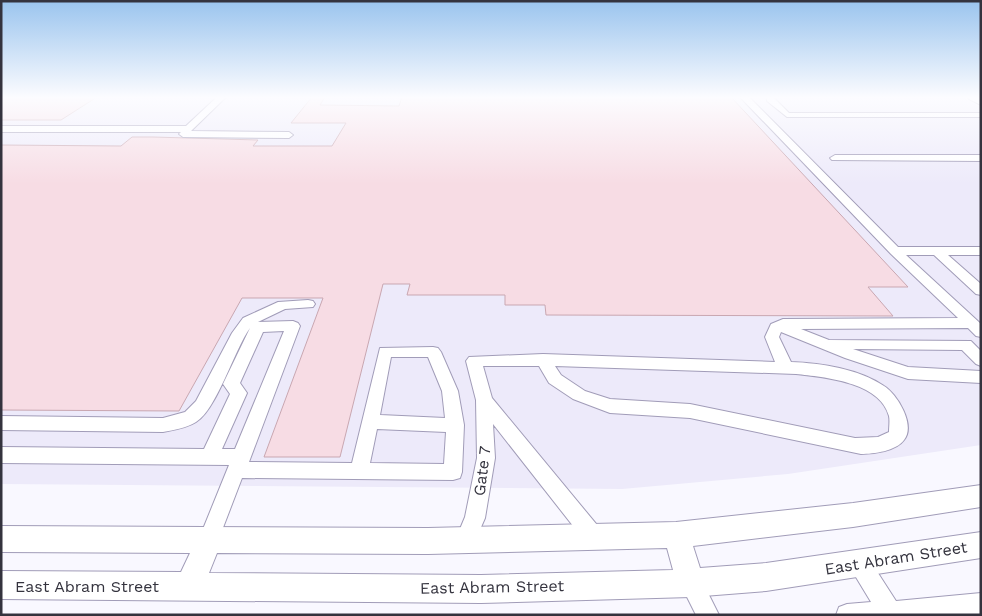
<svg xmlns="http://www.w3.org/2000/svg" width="982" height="616" viewBox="0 0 982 616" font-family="'Work Sans',sans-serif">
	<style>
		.built { fill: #edeafa }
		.building { fill: #f7dce4; stroke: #c9a7b1 }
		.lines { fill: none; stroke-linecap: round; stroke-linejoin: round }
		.minor-casing { stroke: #a19cb8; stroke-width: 2 }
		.major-casing { stroke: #a19cb8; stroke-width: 2 }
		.minor { fill: #fff; fill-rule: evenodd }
		.major { fill: #fff; fill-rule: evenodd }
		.labels { text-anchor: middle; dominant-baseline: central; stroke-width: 4.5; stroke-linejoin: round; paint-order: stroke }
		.near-street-label { font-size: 16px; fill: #34333e; stroke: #fff }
	</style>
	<rect width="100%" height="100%" fill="#f9f8ff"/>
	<path class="built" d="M1 97H962L981 107V445L788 474 622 489 1 484Z"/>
	<path class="building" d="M1 97H97L61 120H1Z
		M312 97H325L320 105 399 106 402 97H731L908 287H868L893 316 546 315 545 305H505V295H407L410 284H383L340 457H264L323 298H242L179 411 1 410V145L121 146 132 137H153L258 140 253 146H332L346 123H291Z"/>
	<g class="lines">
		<defs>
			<path id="minor" d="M217 97H226L191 131 289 132 293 135 289 138 183 137 179 134 181 132H1V126H186Z
				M740 97H749L898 247H981V255H948L981 284V295L976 294 934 255H906L981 324V337L976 336 968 328 801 329 829 340 971 341 981 351V366L976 364 962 350 853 349 908 367 981 371V383L908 379 845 358 781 332 779 337 791 362C821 363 859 369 884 386 897 394 916 425 904 440 896 451 874 454 861 454L690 418 610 413 573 399 549 383 539 366H483L492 398 602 531 605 538 602 545 595 548 588 545 493 424 495 458 485 518 472 548 465 551 458 548 455 541 465 517 477 458 476 400 466 361 469 357 543 354 775 362 765 337 771 324 783 319 958 318 891 254ZM555 366 796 374C824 377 880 382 889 416 890 421 889 427 889 432L878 437 855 438 690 404 610 399 585 391 561 375Z
				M767 97H773L789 113H981V117H787L767 101Z
				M835 155H981V161L832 160 830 158Z
				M308 300 313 301 315 304 313 307 285 309 258 322 293 321 298 323 300 326 249 462 352 463 380 348 433 347 438 348 441 352 458 391 464 425 462 472 460 478 453 480 242 478 216 546 209 549 202 546 199 539 229 465 1 463V447L204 449 230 394 223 384 250 328C234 350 217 409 196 422 187 428 174 430 163 432L1 430V416L163 418 185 412 196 401 232 333 243 318 278 302ZM284 331 235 449H222L247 393 240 383 263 332ZM391 357H428L442 391 445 418 380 415ZM377 429 446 432 444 464 370 463Z
				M859 553 867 556 896 601 981 593V615H836L839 607 847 604 871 602 848 564 851 556Z
				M691 572 699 575 719 615H696L680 583 683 575Z"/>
			<path id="major" d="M967 97 981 98V105L969 99Z
				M981 485V507L853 527 693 546 700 568 766 563 981 532V558L766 591 691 597 481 603 1 599V571L181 572 190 553 1 552V526L428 528 676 522 853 503ZM667 548 673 570 481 575 209 573 217 553 428 554Z"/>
		</defs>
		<use href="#minor" class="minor-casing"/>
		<use href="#major" class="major-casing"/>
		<use href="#minor" class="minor"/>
		<use href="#major" class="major"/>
	</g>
	<linearGradient id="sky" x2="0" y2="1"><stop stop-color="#9ac4ee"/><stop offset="0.53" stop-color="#fcfcff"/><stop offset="1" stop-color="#fcfcff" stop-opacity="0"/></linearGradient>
	<rect width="982" height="184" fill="url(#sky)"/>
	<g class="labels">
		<g class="near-street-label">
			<text transform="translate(482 471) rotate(-83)">Gate 7</text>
			<text transform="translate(896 558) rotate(-9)">East Abram Street</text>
			<text x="87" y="586">East Abram Street</text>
			<text transform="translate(492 587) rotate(-1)">East Abram Street</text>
		</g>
	</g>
	<rect width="982" height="616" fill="none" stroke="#34333e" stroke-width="5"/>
</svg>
